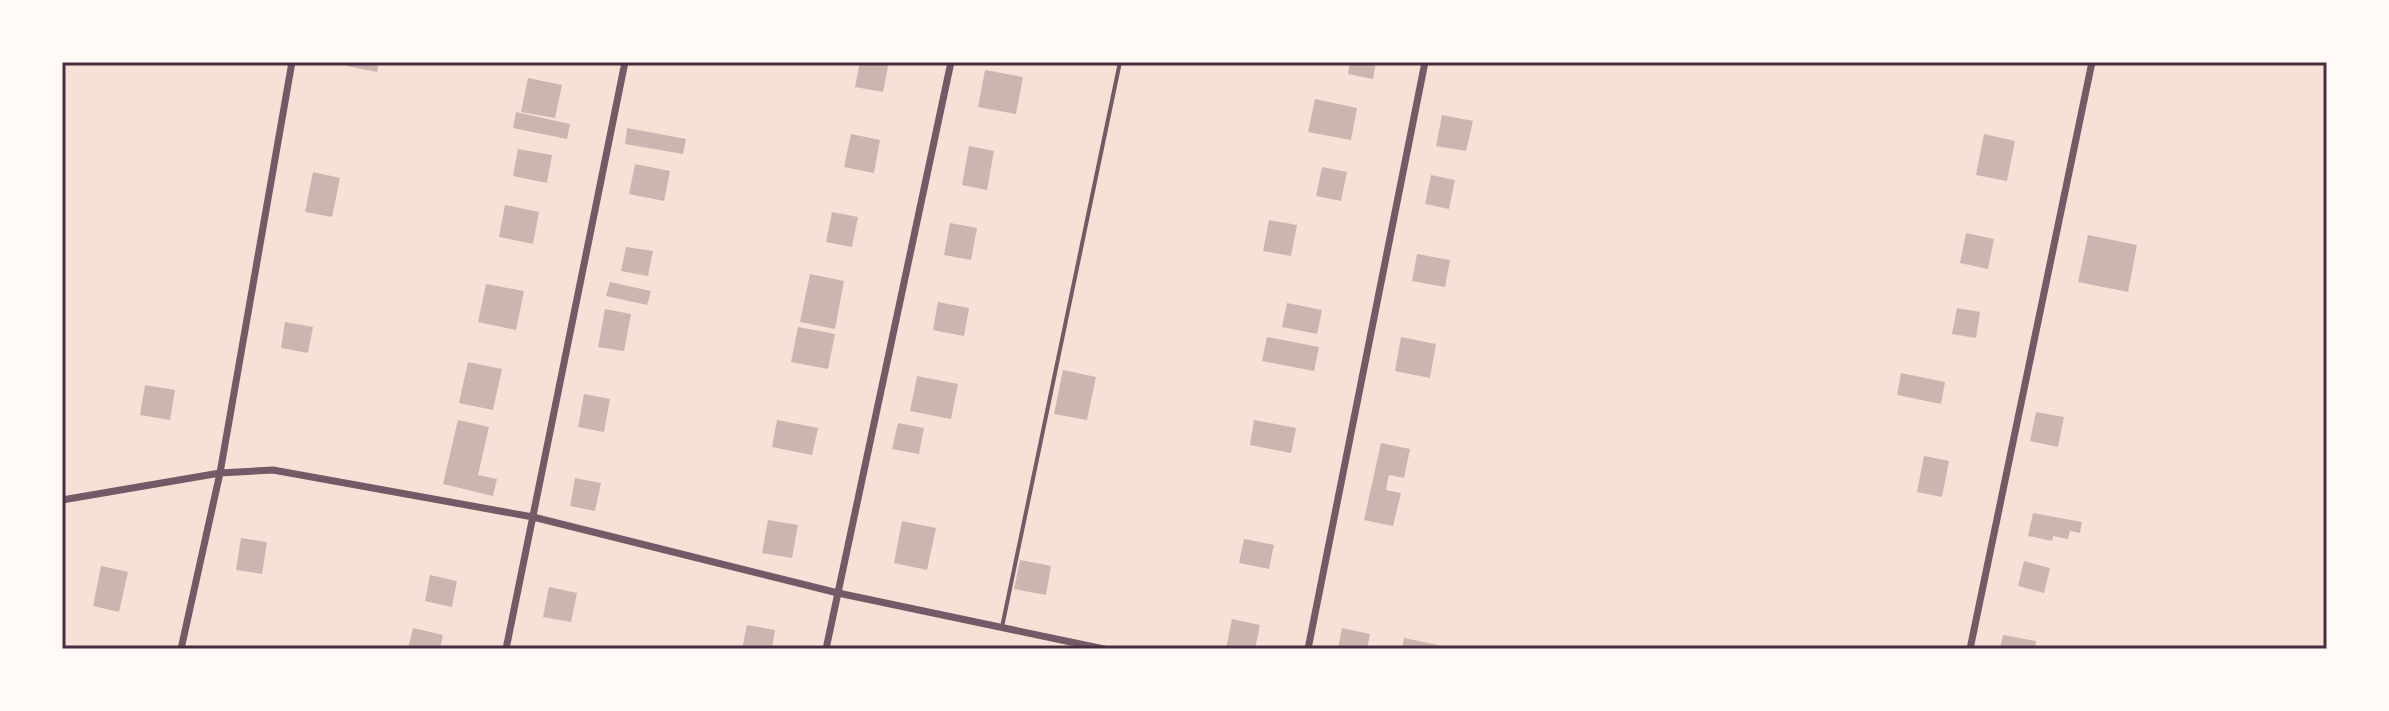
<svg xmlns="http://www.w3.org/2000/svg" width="2389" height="711" viewBox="0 0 2389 711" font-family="Bitter,serif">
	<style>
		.building { fill: #ccb4b1 }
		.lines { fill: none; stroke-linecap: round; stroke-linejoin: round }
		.service { stroke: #755966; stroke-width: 4 }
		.minor { stroke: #755966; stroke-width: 7 }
		.neatline { fill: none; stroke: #4a2c40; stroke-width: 3 }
	</style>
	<rect width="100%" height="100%" fill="#f7e1d7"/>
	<path class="building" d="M348 62H379L377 72 347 66Z
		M860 62H889L883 92 855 87Z
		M1350 62H1376L1373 79 1348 74Z
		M985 70 1023 77 1016 114 978 107Z
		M528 78 562 85 555 118 521 112Z
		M1315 99 1357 108 1351 140 1308 132Z
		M516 112 570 124 567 139 513 128Z
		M1442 115 1473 121 1466 151 1436 146Z
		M627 128 686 139 683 154 625 144Z
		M851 134 880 140 874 173 844 167Z
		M1984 134 2015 141 2007 181 1976 175Z
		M969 146 994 151 987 190 962 185Z
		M518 149 552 155 547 183 513 176Z
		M635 164 670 171 664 201 629 194Z
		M1322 167 1347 172 1341 201 1316 196Z
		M313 172 340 178 332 217 305 212Z
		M1431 175 1455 180 1449 209 1425 204Z
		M505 205 539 212 533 244 499 237Z
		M832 212 858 217 852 247 826 242Z
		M1269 220 1297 225 1291 256 1263 251Z
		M950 223 977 228 971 260 944 255Z
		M1966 233 1994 239 1988 269 1960 263Z
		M2088 235 2137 245 2128 292 2078 282Z
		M626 247 653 251 648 276 621 271Z
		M1417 254 1450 260 1445 287 1412 281Z
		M810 274 844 281 835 329 800 322Z
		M610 282 651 291 647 305 606 296Z
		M486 284 524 291 516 330 478 322Z
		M938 302 969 308 964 336 933 330Z
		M1287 303 1322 310 1317 334 1282 327Z
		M1957 308 1980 312 1976 338 1952 334Z
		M605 309 631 314 624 351 598 347Z
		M285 322 313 327 308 353 281 348Z
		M798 327 835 334 828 369 791 362Z
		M1267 337 1319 347 1314 371 1262 361Z
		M1401 337 1436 344 1430 378 1395 371Z
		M468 362 502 369 493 410 459 403Z
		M1063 370 1096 377 1087 420 1054 414Z
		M1901 373 1945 382 1941 404 1897 395Z
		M917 376 958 384 951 419 910 411Z
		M145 385 175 390 170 420 140 415Z
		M584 394 610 399 604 432 578 427Z
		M2036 412 2064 417 2058 447 2030 441Z
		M458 420 489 427 478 475 497 479 493 496 443 484Z
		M777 420 818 428 812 455 772 447Z
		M1254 420 1296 428 1291 453 1250 445Z
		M898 423 924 428 919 454 892 449Z
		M1381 443 1410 449 1404 478 1389 475 1387 483 1386 490 1401 493 1393 526 1364 520Z
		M1924 456 1949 461 1942 497 1917 492Z
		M575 478 601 483 595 511 570 506Z
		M2033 513 2082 522 2080 533 2070 531 2068 539 2053 536 2052 541 2028 536Z
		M768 520 798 525 792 558 762 553Z
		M902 521 936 528 927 570 894 563Z
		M241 538 267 542 262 574 236 570Z
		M1244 539 1274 545 1269 569 1239 563Z
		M1020 560 1051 566 1046 595 1014 589Z
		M2024 561 2050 568 2044 593 2018 586Z
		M101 566 128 572 119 612 93 606Z
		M430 575 457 581 452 607 425 601Z
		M549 587 577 593 571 622 543 617Z
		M1232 619 1260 625 1255 649H1226Z
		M747 625 775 630 772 649H742Z
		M413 628 443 635 440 649H408Z
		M1342 628 1370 634 1367 649H1338Z
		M2003 635 2036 641 2035 649H2000Z
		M1404 638 1452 648V649H1402Z"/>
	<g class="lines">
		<path class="service" d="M1002 627 1120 62"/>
		<path class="minor" d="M62 500 220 473 273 470 533 517 838 593 1104 649
			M181 649 220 473 292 62
			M506 649 625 62
			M826 649 951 62
			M1308 649 1425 62
			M1970 649 2092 62"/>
	</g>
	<rect width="2389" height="711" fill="none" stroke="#fffaf5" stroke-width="128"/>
	<rect x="64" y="64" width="2261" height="583" class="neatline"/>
</svg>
